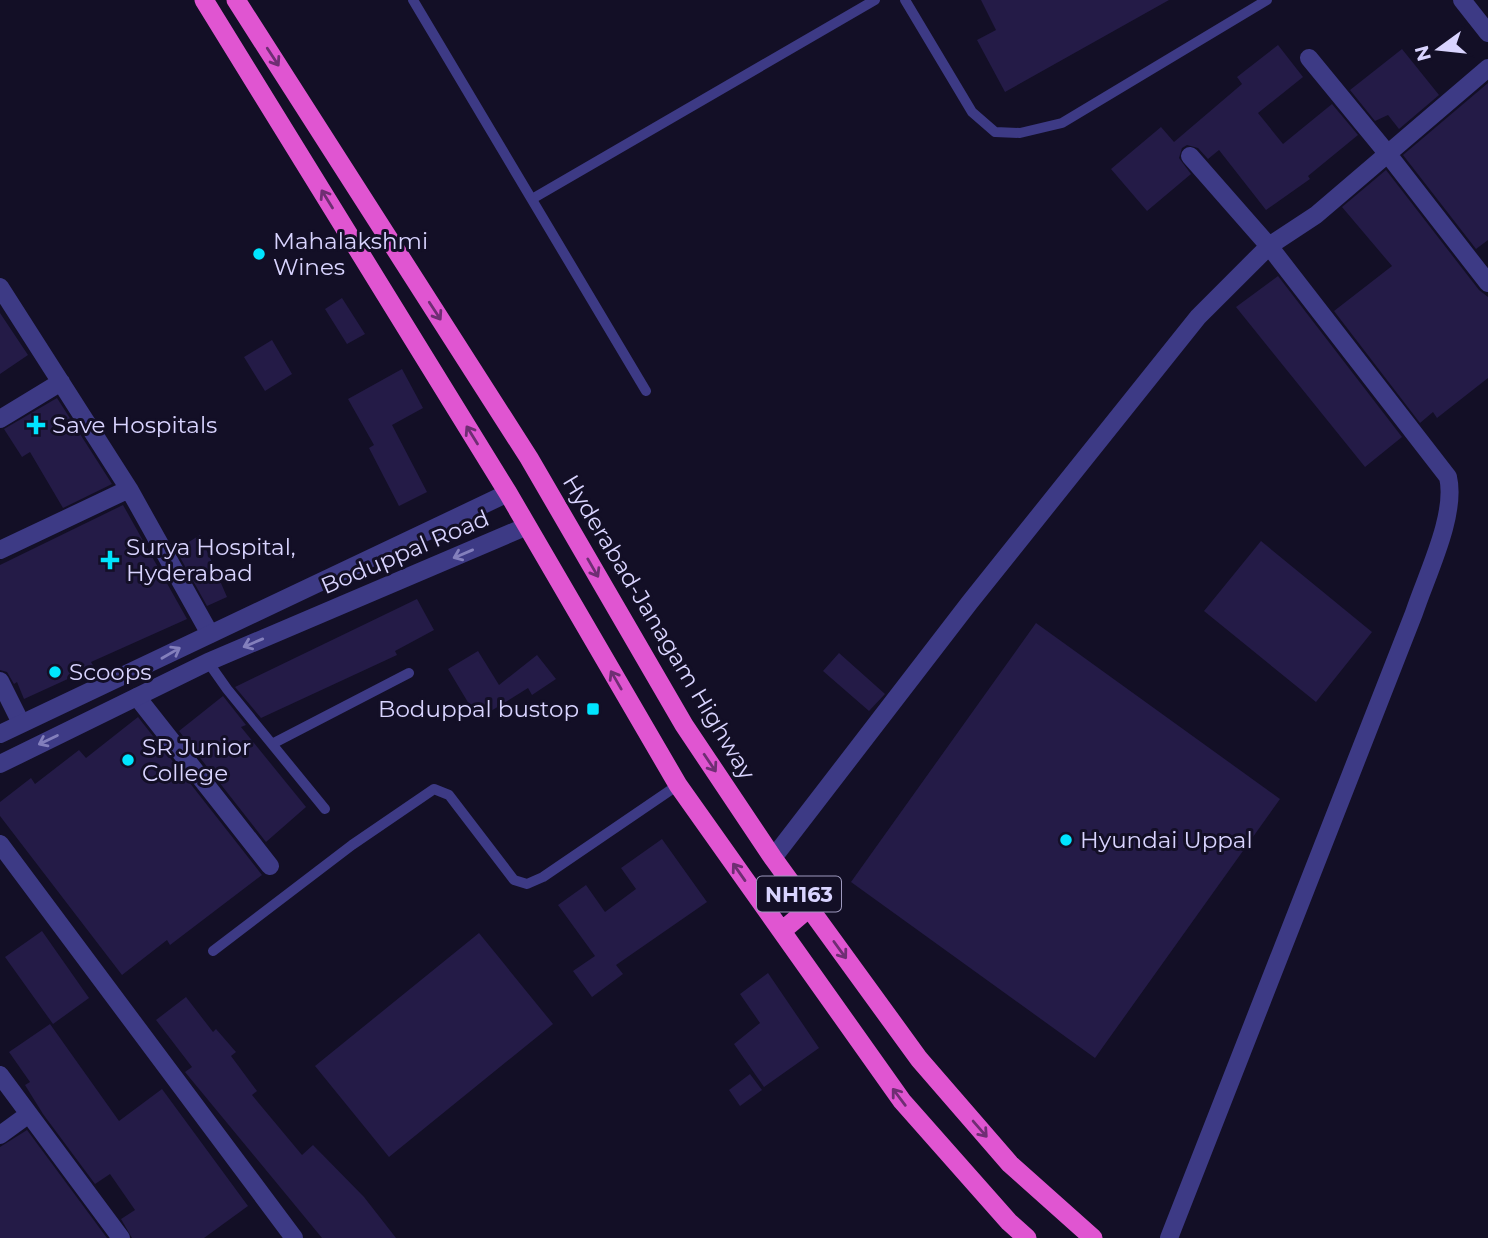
<svg xmlns="http://www.w3.org/2000/svg" width="1488" height="1238" viewBox="0 0 1488 1238" font-family="Montserrat,sans-serif">
	<style>
		.building { fill: #241b47 }
		.lines { fill: none; stroke-linecap: round; stroke-linejoin: round }
		.service { stroke: #3d3a85; stroke-width: 10 }
		.minor { stroke: #3d3a85; stroke-width: 18 }
		.tertiary { stroke: #3d3a85; stroke-width: 18 }
		.trunk { stroke: #e055d1; stroke-width: 19 }
		.oneway { stroke: #6f2e73 }
		.oneway2 { stroke: #837fbc }
		.poi-dot { fill: #00e5ff; stroke: #130f26; stroke-width: 2.5 }
		.labels { text-anchor: middle; dominant-baseline: central; stroke-width: 6; stroke-linejoin: round; paint-order: stroke }
		.shield { fill: #130f26; stroke: #9e99be; stroke-width: 2 }
		.shield-label { font-size: 21px; font-weight: bold; fill: #d9d4ff }
		.poi-label { font-size: 23px; fill: #d9d4ff; stroke: #130f26; text-anchor: start }
		.street-label { font-size: 23px; fill: #d9d4ff; stroke: #130f26 }
	</style>
	<rect width="100%" height="100%" fill="#130f26"/>
	<path class="building" d="M981 0H1169L1005 92 977 40 996 30Z
		M1278 45 1303 77 1258 113 1283 144 1332 104 1358 135 1308 176 1310 179 1266 210 1219 150 1208 159 1198 148 1187 145 1182 148 1179 158 1191 174 1147 211 1111 169 1161 127 1174 142 1242 84 1237 77Z
		M1402 49 1439 95 1399 129 1388 115 1375 121 1350 90Z
		M1488 83V240L1476 249 1403 155Z
		M1386 170 1479 290 1488 297V378L1437 418 1433 412 1420 423 1334 311 1392 266 1342 207Z
		M1278 276 1402 437 1365 467 1236 307Z
		M342 298 365 334 347 344 325 309Z
		M0 313 28 355 0 374Z
		M272 340 292 374 265 391 244 357Z
		M402 369 423 408 392 425 427 492 399 506 369 448 374 445 348 399Z
		M57 398 112 484 63 508 30 452 22 457 4 429Z
		M123 505 187 619 91 662 94 667 24 699 17 682 14 684 7 672 0 670V565Z
		M200 535 227 597 207 606 176 550Z
		M1261 541 1372 632 1316 702 1204 611Z
		M417 599 434 630 395 651 397 655 261 718 235 687Z
		M1036 623 1280 799 1095 1058 851 882Z
		M478 651 499 685 537 655 556 679 532 695 528 688 478 719 448 669Z
		M839 653 885 694 869 711 823 671Z
		M223 696 246 725 241 727 306 807 266 842 179 731Z
		M138 717 262 875 170 945 167 940 122 975 0 816V802L31 778 35 784 79 750 86 758Z
		M662 839 707 902 616 965 623 974 592 997 573 971 595 956 558 905 586 885 605 912 636 889 621 868Z
		M42 931 89 998 53 1024 5 957Z
		M479 933 553 1024 389 1157 315 1066Z
		M768 973 819 1048 764 1087 734 1044 760 1023 740 994Z
		M186 997 213 1032 216 1029 236 1052 231 1056 257 1091 252 1095 302 1155 313 1145 364 1197 396 1238H322L185 1072 192 1067 156 1020Z
		M50 1024 119 1121 162 1089 248 1206 204 1238H132L121 1219 135 1210 110 1174 95 1184 43 1114 25 1085 30 1082 9 1052Z
		M750 1074 762 1090 740 1106 729 1090Z
		M27 1130 107 1238H0V1147Z"/>
	<g class="lines">
		<path class="service" d="M413 0 646 391
			M905 0 972 112 995 132 1020 133 1062 123 1267 0
			M532 199 875 0
			M208 662 227 689 325 809
			M272 744 409 673
			M213 951 352 845 434 789 449 795 514 880 527 884 543 877 678 785"/>
		<path class="minor" d="M1462 0 1488 33
			M1309 58 1387 153 1488 283
			M0 287 129 489 210 634
			M0 419 61 382
			M0 550 129 489
			M0 681 21 723
			M137 697 270 866
			M0 844 294 1238
			M773 858 970 602 1198 317 1269 246 1316 215 1488 68
			M0 1075 121 1238
			M0 1135 29 1114
			M1169 1238 1414 613C1426 576 1457 515 1448 477L1269 246 1190 156"/>
		<path class="tertiary" d="M0 734 508 493
			M0 764 208 662 525 527"/>
		<path class="trunk" d="M204 0 508 493 678 785 902 1101 1009 1222 1027 1238
			M236 0 529 458 684 725 773 858 919 1059 1010 1164 1093 1238
			M782 931 809 908"/>
	</g>
	<defs><path id="oneway-shaft" d="M-6 0H5M1.5-3L5.5 0L1.5 3" fill="none" stroke-width="1.6" stroke-linecap="round" stroke-linejoin="round" transform="scale(1.75)"/></defs>
	<g class="oneway">
		<use href="#oneway-shaft" transform="translate(273 57) rotate(57)"/>
		<use href="#oneway-shaft" transform="translate(327 199) rotate(-122)"/>
		<use href="#oneway-shaft" transform="translate(435 311) rotate(57)"/>
		<use href="#oneway-shaft" transform="translate(472 435) rotate(-122)"/>
		<use href="#oneway-shaft" transform="translate(593 568) rotate(60)"/>
		<use href="#oneway-shaft" transform="translate(616 680) rotate(-120)"/>
		<use href="#oneway-shaft" transform="translate(710 763) rotate(56)"/>
		<use href="#oneway-shaft" transform="translate(739 872) rotate(-125)"/>
		<use href="#oneway-shaft" transform="translate(840 950) rotate(54)"/>
		<use href="#oneway-shaft" transform="translate(899 1097) rotate(-127)"/>
		<use href="#oneway-shaft" transform="translate(980 1129) rotate(49)"/>
	</g>
	<g class="oneway2">
		<use href="#oneway-shaft" transform="translate(463 554) rotate(157)"/>
		<use href="#oneway-shaft" transform="translate(253 643) rotate(157)"/>
		<use href="#oneway-shaft" transform="translate(171 653) rotate(-30)"/>
		<use href="#oneway-shaft" transform="translate(48 740) rotate(154)"/>
	</g>
	<g class="poi-dot">
		<circle cx="259" cy="254" r="7"/>
		<path d="M32.5 414.5h7v7h7v7h-7v7h-7v-7h-7v-7h7z"/>
		<path d="M106.5 549.5h7v7h7v7h-7v7h-7v-7h-7v-7h7z"/>
		<circle cx="55" cy="672" r="7"/>
		<rect x="586" y="702" width="14" height="14" rx="3.5"/>
		<circle cx="128" cy="760" r="7"/>
		<circle cx="1066" cy="840" r="7"/>
	</g>
	<g class="labels">
		<rect class="shield" x="757" y="876.5" width="84" height="35" rx="5"/>
		<g class="shield-label">
			<text x="799" y="894">NH163</text>
		</g>
		<g class="poi-label">
			<text x="273" y="241">Mahalakshmi<tspan x="273" dy="26">Wines</tspan></text>
			<text x="52" y="425">Save Hospitals</text>
			<text x="126" y="547">Surya Hospital,<tspan x="126" dy="26">Hyderabad</tspan></text>
			<text x="69" y="672">Scoops</text>
			<text x="579" y="709" text-anchor="end">Boduppal bustop</text>
			<text x="142" y="747">SR Junior<tspan x="142" dy="26">College</tspan></text>
			<text x="1080" y="840">Hyundai Uppal</text>
		</g>
		<g class="street-label">
			<text transform="translate(405 552) rotate(-23)">Boduppal Road</text>
			<text transform="translate(659 627) rotate(59)">Hyderabad-Janagam Highway</text>
		</g>
	</g>
	<g transform="translate(1439 49) rotate(255)" stroke="#130f26" stroke-width="5" paint-order="stroke">
	<path d="M0-5L12 26L0 18L-12 26Z" fill="#d9d4ff"/>
	<text y="-10" font-size="19" font-weight="bold" text-anchor="middle" fill="#d9d4ff">N</text>
	</g>
</svg>
